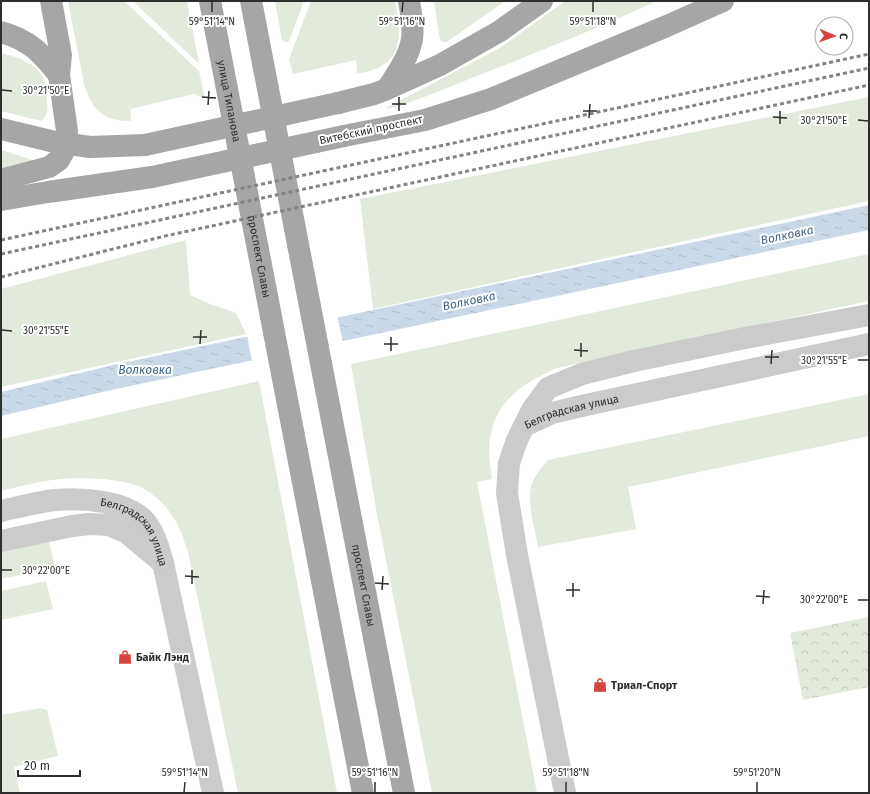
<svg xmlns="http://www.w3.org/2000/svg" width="870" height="794" viewBox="0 0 870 794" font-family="'Fira Sans',sans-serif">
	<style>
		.grass { fill: #e2eadc }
		.park { fill: url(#park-crowns) }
		.water { fill: url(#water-ripples) }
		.pier { fill: #fff }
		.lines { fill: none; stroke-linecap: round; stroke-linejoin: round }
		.tertiary { stroke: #cbcbcb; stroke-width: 22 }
		.primary { stroke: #a6a6a6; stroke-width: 22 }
		.rail { stroke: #838383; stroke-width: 3; stroke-dasharray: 4 3; stroke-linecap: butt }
		.primary-bridge { stroke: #a6a6a6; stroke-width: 22 }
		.ticks { fill: none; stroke: #2e2e2e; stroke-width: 1.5 }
		.labels { text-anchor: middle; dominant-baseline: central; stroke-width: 4; stroke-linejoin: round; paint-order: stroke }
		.street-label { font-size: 11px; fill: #2e2e2e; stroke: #fff }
		.poi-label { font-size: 11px; font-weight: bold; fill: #2e2e2e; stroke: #fff; text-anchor: start }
		.water-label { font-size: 12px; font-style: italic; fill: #436689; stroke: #fff }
		.ticks-label { font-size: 10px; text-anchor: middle; fill: #2e2e2e; stroke: #fff; stroke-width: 4; stroke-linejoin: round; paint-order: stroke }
	</style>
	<defs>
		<pattern id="park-crowns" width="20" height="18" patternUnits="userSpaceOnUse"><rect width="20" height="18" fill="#e2eadc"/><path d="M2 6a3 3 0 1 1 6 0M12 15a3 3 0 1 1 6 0" fill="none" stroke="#c2c9bd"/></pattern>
		<pattern id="water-ripples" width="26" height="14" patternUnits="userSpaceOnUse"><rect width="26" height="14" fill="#cad9e8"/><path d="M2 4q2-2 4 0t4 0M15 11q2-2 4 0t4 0" fill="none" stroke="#aebbc7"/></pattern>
	</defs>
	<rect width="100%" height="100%" fill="#fff"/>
	<path class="grass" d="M68 1H124L199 71 205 99 194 94 130 109 131 121C103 121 92 110 84 84Z
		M133 1H187L199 64Z
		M275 1H304L289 41 286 42 282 40Z
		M311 1H395C399 23 405 53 381 66 374 71 365 72 357 74L356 60 293 74 289 59Z
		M434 1H505L447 42H444L440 40Z
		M565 1H657C595 29 532 55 469 79 442 90 415 102 386 109V108L500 48Z
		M1 53C15 56 36 63 43 77 46 84 47 93 47 101 48 109 48 115 41 121L1 111Z
		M869 97V201L373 309 360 199Z
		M1 150 36 161 1 174Z
		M186 240 190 295 210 304 236 313 246 334 1 387V289Z
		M869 254V301L557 368C523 383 497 399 490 438 488 451 490 466 492 479L477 482 537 793H432L377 514 351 364Z
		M259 381 337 793H238L188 552C184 541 181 530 175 520 167 507 155 494 140 487 117 477 77 477 52 480 35 482 18 487 1 491V439Z
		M869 394V436L628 487 636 529 538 547C535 529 526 501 532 484 535 475 542 467 548 460Z
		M48 537 55 568 1 579V548Z
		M46 581 53 609 1 620V591Z
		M40 708 47 710 58 756 14 767 20 793H1V715Z"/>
	<path class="park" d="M869 617V687L803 700 790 633Z"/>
	<path class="water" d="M869 205V230L111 390 1 416V392L113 365Z"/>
	<path class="pier" d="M337 315 343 343 252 362 247 334Z"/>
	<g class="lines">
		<g class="tertiary">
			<path id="s1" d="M524 426 552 413 586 405 869 344"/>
			<path id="s2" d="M1 511C19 507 37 502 55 500 82 498 125 500 145 521 155 533 159 549 163 563L213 793"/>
			<path d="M1 541 72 526 89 524 109 525 127 533 163 563"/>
			<path d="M565 793 517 555 507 493 509 463 517 440 532 410 548 388 582 374 634 361 745 338 869 315"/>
		</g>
		<g class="primary">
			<path id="s3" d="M210 1 363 793"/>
			<path id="s4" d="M251 1 404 793"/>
			<path d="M1 32C30 40 41 53 59 75"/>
			<path d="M387 89C397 74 409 57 412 39 414 27 411 13 409 1"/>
			<path d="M338 103 374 94 387 89 440 65 500 31 542 1"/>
			<path d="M1 129 55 142 90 147 145 145"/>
			<path d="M344 136 425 120 491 99 667 26 723 1"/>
			<path d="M1 180 49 167 59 160 65 149 67 131 59 75 61 55 51 1"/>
			<path d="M1 200 48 192 152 177"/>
		</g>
		<path class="rail" d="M1 240 869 54
			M1 254 869 68
			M1 277 165 236 869 85"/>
		<path class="primary-bridge" d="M145 145 338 103
			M152 177 344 136"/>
	</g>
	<path class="ticks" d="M212 12V2M402 12 403 2M593 12V2M2 90 12 91M202 97 216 98M392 104H406M208 105 209 91M399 111V97M583 111H597M773 117 787 118M589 118 590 104M858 120 868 121M780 124V111M2 330 12 331M193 337H207M200 344 201 330M384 344H398M574 350 588 351M391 351V337M581 357V343M765 357H779M858 360H868M771 364 772 350M2 570H12M185 576 199 577M375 583 389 584M192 584V570M382 590 383 576M566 590H580M756 596 770 597M573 597V583M858 600H868M763 604 764 590M184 792 185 782M375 792V782M566 792V782M757 792V782"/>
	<defs>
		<symbol id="shop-bare" viewBox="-9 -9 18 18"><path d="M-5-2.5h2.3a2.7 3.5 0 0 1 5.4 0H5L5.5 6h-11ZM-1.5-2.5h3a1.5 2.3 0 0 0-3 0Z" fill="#d6443e" stroke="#fff" stroke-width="2.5" paint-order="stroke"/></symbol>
	</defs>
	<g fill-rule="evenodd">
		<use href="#shop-bare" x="115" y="647" width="20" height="20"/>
		<use href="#shop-bare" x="590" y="675" width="20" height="20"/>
	</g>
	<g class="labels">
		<g class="street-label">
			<text stroke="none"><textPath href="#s3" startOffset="102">улица Типанова</textPath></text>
			<text transform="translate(371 130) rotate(-12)">Витебский проспект</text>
			<text stroke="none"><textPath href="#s3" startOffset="260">проспект Славы</textPath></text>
			<text stroke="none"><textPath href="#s1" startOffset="50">Белградская улица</textPath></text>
			<text stroke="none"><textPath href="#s2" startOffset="150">Белградская улица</textPath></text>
			<text stroke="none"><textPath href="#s4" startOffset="595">проспект Славы</textPath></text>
		</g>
		<g class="poi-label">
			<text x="136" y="657">Байк Лэнд</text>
			<text x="611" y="685">Триал-Спорт</text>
		</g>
		<g class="water-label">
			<text transform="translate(787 235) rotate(-12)">Волковка</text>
			<text transform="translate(469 301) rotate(-12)">Волковка</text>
			<text x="145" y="370">Волковка</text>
		</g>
	</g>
	<g class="ticks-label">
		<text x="212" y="25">59°51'14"N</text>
		<text x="402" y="25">59°51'16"N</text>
		<text x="593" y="25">59°51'18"N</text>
		<text x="46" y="94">30°21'50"E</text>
		<text x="824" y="124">30°21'50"E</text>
		<text x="46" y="334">30°21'55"E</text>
		<text x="824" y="364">30°21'55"E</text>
		<text x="46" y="574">30°22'00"E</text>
		<text x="824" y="603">30°22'00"E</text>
		<text x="185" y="776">59°51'14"N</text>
		<text x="375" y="776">59°51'16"N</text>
		<text x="566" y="776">59°51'18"N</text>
		<text x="757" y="776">59°51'20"N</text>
	</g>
	<rect width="870" height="794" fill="none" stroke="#2e2e2e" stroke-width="4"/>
	<g transform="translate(834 36) rotate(92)"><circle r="19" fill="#ffffff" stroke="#ababab"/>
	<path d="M0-3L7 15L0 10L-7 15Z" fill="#d6443e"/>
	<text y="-6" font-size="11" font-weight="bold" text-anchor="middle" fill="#2e2e2e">С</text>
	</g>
	<path d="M18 770v6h62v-6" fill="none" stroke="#2e2e2e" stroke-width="2"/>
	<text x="24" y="770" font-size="12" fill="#2e2e2e" stroke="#ffffff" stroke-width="3" paint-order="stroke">20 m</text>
</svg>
